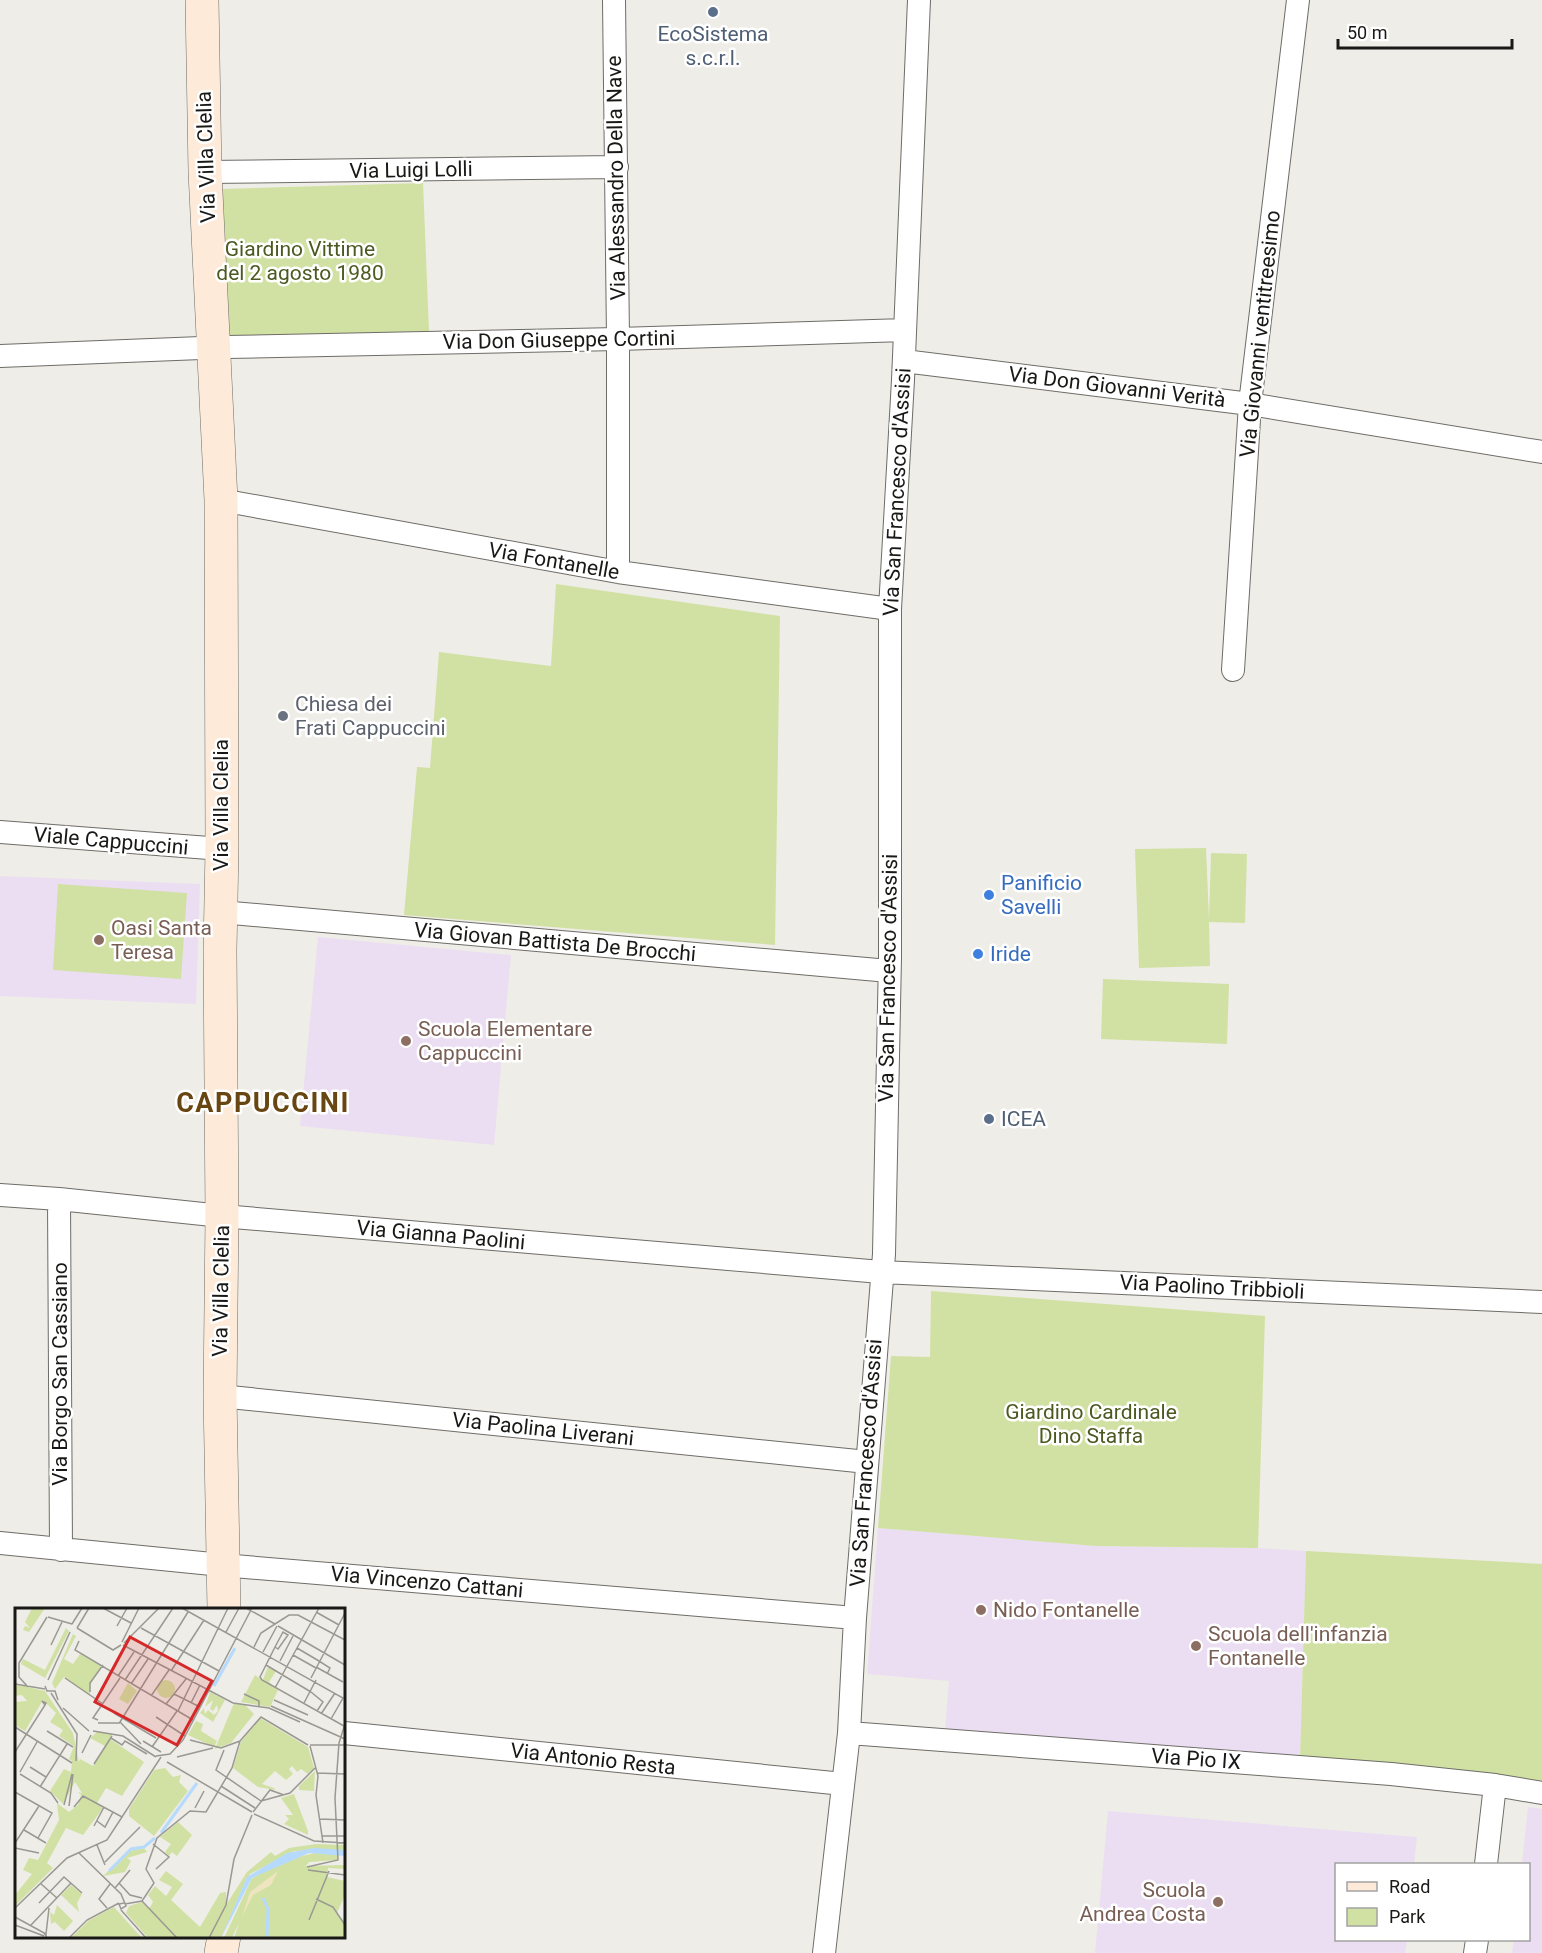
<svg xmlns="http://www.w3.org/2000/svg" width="1542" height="1953" viewBox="0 0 1542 1953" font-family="Roboto,sans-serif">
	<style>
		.education { fill: #ebdef2 }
		.green { fill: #d0e1a3 }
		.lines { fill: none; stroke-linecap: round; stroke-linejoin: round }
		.street-casing { stroke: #6e6c67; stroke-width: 24 }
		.secondary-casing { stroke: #6e6c67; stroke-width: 34 }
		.street { stroke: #fff; stroke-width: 22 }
		.secondary { stroke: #fdead9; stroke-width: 33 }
		.service-dot { fill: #5c6f8a; stroke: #fff; stroke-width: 2 }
		.worship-dot { fill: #6b7280; stroke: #fff; stroke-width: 2 }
		.shop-dot { fill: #3f7fe0; stroke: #fff; stroke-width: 2 }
		.education-dot { fill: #8d6e63; stroke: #fff; stroke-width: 2 }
		.labels { text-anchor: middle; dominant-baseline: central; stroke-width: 5; stroke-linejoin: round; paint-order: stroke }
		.service-label { font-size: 21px; fill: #4e5e75; stroke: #fff }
		.street-label { font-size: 21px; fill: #181816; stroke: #fff }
		.park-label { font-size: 21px; fill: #4c5921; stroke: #fff }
		.worship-label { font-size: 21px; fill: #5b616d; stroke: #fff; text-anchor: start }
		.shop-label { font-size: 21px; fill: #366cbe; stroke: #fff; text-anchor: start }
		.education-label { font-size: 21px; fill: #785e54; stroke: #fff; text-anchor: start }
		.district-label { font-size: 27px; font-weight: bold; letter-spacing: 1.5px; fill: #684612; stroke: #fff }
		.inset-river { fill: none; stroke: #b6dafe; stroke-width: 3 }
		.inset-road { fill: none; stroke: #999893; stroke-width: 1.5 }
		.view { fill: #d62828; fill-opacity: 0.15; stroke: #d62828; stroke-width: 3 }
		.inset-edge { fill: none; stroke: #181816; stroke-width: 3 }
	</style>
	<rect width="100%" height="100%" fill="#efede7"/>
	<path class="education" d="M0 876 200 884 196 1004 0 996Z
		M318 937 511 955 494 1145 300 1126Z
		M878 1528 1096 1546 1258 1548 1306 1551 1300 1760 945 1731 949 1681 867 1674Z
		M1528 1807 1542 1809V1953H1512L1514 1940H1528V1864H1522Z
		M1108 1811 1417 1837 1414 1864H1336V1940H1407L1405 1953H1095Z"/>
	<path class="green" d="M423 183 429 331 225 337 220 189Z
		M556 584 780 616 775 945 404 915 417 767 430 768 439 652 551 666Z
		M1206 848 1209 919 1211 853 1247 854 1245 923 1209 922 1210 966 1139 968 1135 849Z
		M58 884 187 893 181 979 53 970Z
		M1103 979 1229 984 1227 1044 1101 1039Z
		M931 1291 1265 1316 1258 1548 1096 1546 878 1528 891 1356 930 1357Z
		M1306 1551 1542 1564V1792L1300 1760Z"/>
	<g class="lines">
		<defs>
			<path id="street" d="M614 0 618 339V572
				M205 172 617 167
				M0 356 226 347 618 339 905 330
				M904 361 1250 404 1542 452
				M221 500 618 572 890 609
				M1233 670 1250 404 1298 0
				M0 832 222 849
				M221 912 889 971
				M0 1195 59 1199 222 1216 881 1272 1542 1302
				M59 1199 61 1550
				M220 1396 867 1462
				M0 1543 222 1565 855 1618
				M344 1733 843 1784
				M849 1733 1391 1774 1495 1785 1542 1793
				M1486 1864 1495 1785
				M824 1953 849 1733 855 1618 884 1254 890 957V609L903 380 919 0
				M1475 1953 1477 1940"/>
			<path id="secondary" d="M202 0 205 172 221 500 222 849 220 950 222 1216 220 1396 224 1610
				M221 1953 224 1936"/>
		</defs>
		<use href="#street" class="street-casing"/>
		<use href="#secondary" class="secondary-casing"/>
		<use href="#street" class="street"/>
		<use href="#secondary" class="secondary"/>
	</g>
	<g class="service-dot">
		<circle cx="713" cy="12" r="6"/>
		<circle cx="989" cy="1119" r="6"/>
	</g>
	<circle class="worship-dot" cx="283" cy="716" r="6"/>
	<g class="shop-dot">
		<circle cx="989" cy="895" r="6"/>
		<circle cx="978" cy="954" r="6"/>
	</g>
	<g class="education-dot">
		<circle cx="99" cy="940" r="6"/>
		<circle cx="406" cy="1041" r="6"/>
		<circle cx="981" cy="1610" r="6"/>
		<circle cx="1196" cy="1646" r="6"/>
		<circle cx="1218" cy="1902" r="6"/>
	</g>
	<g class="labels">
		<g class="service-label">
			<text x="713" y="34">EcoSistema<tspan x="713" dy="24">s.c.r.l.</tspan></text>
			<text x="1001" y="1119" text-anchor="start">ICEA</text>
		</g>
		<g class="street-label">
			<text transform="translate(206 157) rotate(-92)">Via Villa Clelia</text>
			<text transform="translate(411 170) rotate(-1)">Via Luigi Lolli</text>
			<text transform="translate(616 178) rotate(-91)">Via Alessandro Della Nave</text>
			<text transform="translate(1260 334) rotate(-84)">Via Giovanni ventitreesimo</text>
			<text transform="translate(559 340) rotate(-1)">Via Don Giuseppe Cortini</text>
			<text transform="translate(1117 387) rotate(7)">Via Don Giovanni Verità</text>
			<text transform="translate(897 492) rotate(-87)">Via San Francesco d'Assisi</text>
			<text transform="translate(554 561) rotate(10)">Via Fontanelle</text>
			<text transform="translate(221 805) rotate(-90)">Via Villa Clelia</text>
			<text transform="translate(111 841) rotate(5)">Viale Cappuccini</text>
			<text transform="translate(555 942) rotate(5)">Via Giovan Battista De Brocchi</text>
			<text transform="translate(888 978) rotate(-89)">Via San Francesco d'Assisi</text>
			<text transform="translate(441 1235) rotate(5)">Via Gianna Paolini</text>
			<text transform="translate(1212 1287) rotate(3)">Via Paolino Tribbioli</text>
			<text transform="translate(221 1291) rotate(-89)">Via Villa Clelia</text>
			<text transform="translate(60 1374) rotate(-90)">Via Borgo San Cassiano</text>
			<text transform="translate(543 1429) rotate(6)">Via Paolina Liverani</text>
			<text transform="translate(866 1463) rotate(-86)">Via San Francesco d'Assisi</text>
			<text transform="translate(427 1582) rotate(5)">Via Vincenzo Cattani</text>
			<text transform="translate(593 1759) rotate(6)">Via Antonio Resta</text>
			<text transform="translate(1196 1759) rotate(4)">Via Pio IX</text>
		</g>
		<g class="park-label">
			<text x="300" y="249">Giardino Vittime<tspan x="300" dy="24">del 2 agosto 1980</tspan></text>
			<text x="1091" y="1412">Giardino Cardinale<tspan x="1091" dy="24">Dino Staffa</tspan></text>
		</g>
		<g class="worship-label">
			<text x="295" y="704">Chiesa dei<tspan x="295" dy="24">Frati Cappuccini</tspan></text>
		</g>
		<g class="shop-label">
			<text x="1001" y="883">Panificio<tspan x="1001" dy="24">Savelli</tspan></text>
			<text x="990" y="954">Iride</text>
		</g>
		<g class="education-label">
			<text x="111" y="928">Oasi Santa<tspan x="111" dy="24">Teresa</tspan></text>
			<text x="418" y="1029">Scuola Elementare<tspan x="418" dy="24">Cappuccini</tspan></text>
			<text x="993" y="1610">Nido Fontanelle</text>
			<text x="1208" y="1634">Scuola dell'infanzia<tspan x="1208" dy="24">Fontanelle</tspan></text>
			<text x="1206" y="1890" text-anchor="end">Scuola<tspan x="1206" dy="24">Andrea Costa</tspan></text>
		</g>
		<g class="district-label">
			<text x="263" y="1103">CAPPUCCINI</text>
		</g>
	</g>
	<g transform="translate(15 1608)">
		<rect width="330" height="330" fill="#efede7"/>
		<path d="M17 0H30L14 24 8 22 10 18 15 20 10 14ZM51 20 54 23 30 70 6 56 8 51 30 62ZM58 26 61 28 49 51 58 56 65 46 87 58 75 77V88L49 69 40 81 37 75ZM253 59 261 63 254 74 263 82 255 99 226 94 240 67 256 78 248 71ZM142 81a9 9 0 1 1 18 0a9 9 0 1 1-18 0ZM113 75 122 83 113 96 104 91ZM4 77 30 83 58 125 64 154 65 151 78 158 90 138 75 130 82 124 98 126 95 131 129 154 107 188 91 180 82 195 88 200 68 227 51 220 32 255 38 260 0 298V287L17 266 8 262 14 250 23 252 44 212 42 195 54 204 63 197 66 187 63 184 67 185 60 174 48 196 35 183 49 161 56 164 57 153 54 151 59 138 44 128 48 122 35 114 41 105 28 92 10 123 0 117V94L12 93 7 87 0 88V78ZM195 84 210 92 198 114 185 105 189 100 190 106 193 102 199 107 203 103 202 97 198 103 195 101 198 92 190 99ZM219 95 230 97 239 106 216 135 200 141ZM245 110 293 139 299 160 293 166 286 161 282 164 277 158 274 161 278 166 271 172 260 163 247 176 259 180 260 182 243 179 218 160 226 134ZM181 113 188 116 186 123 202 133 199 139 173 127ZM150 160 158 169 166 167 164 174 173 183 139 228 114 208V201L139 162ZM300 163 299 183 284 182V178ZM279 186 293 223V227L269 216 274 211 270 207H278L266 190ZM163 214 177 227 162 248 157 244 154 248 150 244 156 236 145 229ZM301 236 330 237V242L279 243 235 266 206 330H133L111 305 114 298 127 294 134 301 138 294 133 287 140 278 151 288 157 279 144 272 151 263 168 276 156 292 185 319 205 285 211 284V297L232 264 256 244 260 248 274 240ZM129 240 132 244 112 250 116 253 110 264 88 268 114 243ZM304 244 322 245V252L294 254 291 258 330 257V261L313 260 312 269 330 273V287L322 305 330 314V330H219L224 315 217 330H209L237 270 275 251ZM56 277 67 286 62 295 64 304 46 287ZM42 297 58 313 49 323 40 314 36 316 35 304 39 307ZM99 299 127 330H56L73 313Z" fill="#d0e1a3"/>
		<path d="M263 263 256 277 238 287 227 309 235 284Z" fill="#eee4bf"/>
		<path d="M299 240 330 242V248L294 245 237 270 206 330 232 269 272 245Z" fill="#b6dafe"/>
		<path class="inset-river" d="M199 78 220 40M146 225 182 175M94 263 116 241 129 239 140 230M248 290 253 301 252 330"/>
		<path class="inset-road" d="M88 0 116 15M167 0 328 90 316 111M231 0 260 16M301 4 324 17M33 9 57 16M57 16 67 0M260 16 274 7H283L330 32M102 18 112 0M263 18 330 57M62 20 98 42 106 37M62 20 74 0M126 20 204 63M211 24 224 0M64 33 60 42 178 112M107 34 124 0M109 35 144 0M36 37 47 14M108 37 218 95 254 100 285 114M239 39 246 25 260 16M260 39 263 41 273 27 268 24 260 39 245 69 247 72 329 118M282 40 304 53M248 44 262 18M278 47 301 60M265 53 278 28M304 53 315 60 312 66M251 57 296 84M301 59 328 74M156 63 189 12M103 68 119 44M50 70 88 96M296 70 330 5M33 72 55 24M110 72 158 0M0 76 30 81M116 76 133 51M30 78 32 83H40L43 92M13 79 4 69V55L32 9M260 80 304 0M75 84V75L88 57M296 84 308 94 302 103M36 85 62 126 61 153M159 86 185 99M229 86 244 93V98M136 88 154 62M259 92 293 107M176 95 185 77M289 95 301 72M151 96 171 71M256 98 330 131M48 100 74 123M163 103 213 0M99 105 141 130M306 106 320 85M141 109 170 128M83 112 78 110 105 70M83 115H105M0 119 57 155M32 123 58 139M78 123 108 128 141 149M96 130 107 137 110 133 132 146M175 132 206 140 225 133 246 109 293 137M128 133 146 144M126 136 105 114 173 4M295 137H330M295 138 303 168 301 187 308 235M137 139 162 103M209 142 201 162 246 193M0 144 30 97 27 93 31 95 30 97M67 145 76 127M141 148 155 146 168 132 237 0M162 149 198 140M152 154 237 204M79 156 97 128M15 159 31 169M5 164 22 134M302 165 330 166M5 166 36 185 43 195M206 178 240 200M25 179 52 136M0 184 37 205 23 230M246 193 275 185 300 160M49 197 57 166M54 198 58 166M59 199 68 188 107 209 146 149M180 200 189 183M238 204 255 182 269 187M239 206 299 233 330 235M305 211 330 212M82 213 90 219 98 204M79 218 89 199M9 222 31 235M307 228H330M0 235 24 198M138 236 154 249 141 261M82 237 90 257M0 240 24 245M64 245 106 286 111 298 106 301 104 296 109 295M90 254 125 219M292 259 323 252 320 190 324 135 330 116M293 262 330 267M25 275 42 290M104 275 115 287 127 290M100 280 115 262M301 291 318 299 330 317M127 293 162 330M24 295 49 269 67 285M110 296 127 293 139 275 131 261 142 230 175 203 191 204 217 160 225 133M0 300 52 250 92 232 107 209M92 300 84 291 95 276M106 302 131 330M0 309 31 326V328L29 325M294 312 314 263M0 317 29 328M16 317 56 275M31 326 34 300M54 330 72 312 104 295M194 330 211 297 219 251 237 207"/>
		<path class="view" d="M115 29 197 73 162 137 80 94Z"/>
		<rect width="330" height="330" class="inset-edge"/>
	</g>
	<rect x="1335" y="1863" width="195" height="78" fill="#ffffff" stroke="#a3a3a2" stroke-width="1.5"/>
	<rect x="1347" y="1882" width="30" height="9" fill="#fdead9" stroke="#a3a3a2" stroke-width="1.5"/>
	<text x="1389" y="1893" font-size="18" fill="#181816">Road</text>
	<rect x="1347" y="1908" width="30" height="18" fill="#d0e1a3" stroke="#a3a3a2" stroke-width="1.5"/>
	<text x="1389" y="1923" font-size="18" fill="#181816">Park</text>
	<path d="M1338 39v9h174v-9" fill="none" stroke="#181816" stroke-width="3"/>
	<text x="1347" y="39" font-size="18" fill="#181816" stroke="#ffffff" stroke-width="4.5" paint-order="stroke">50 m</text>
</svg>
